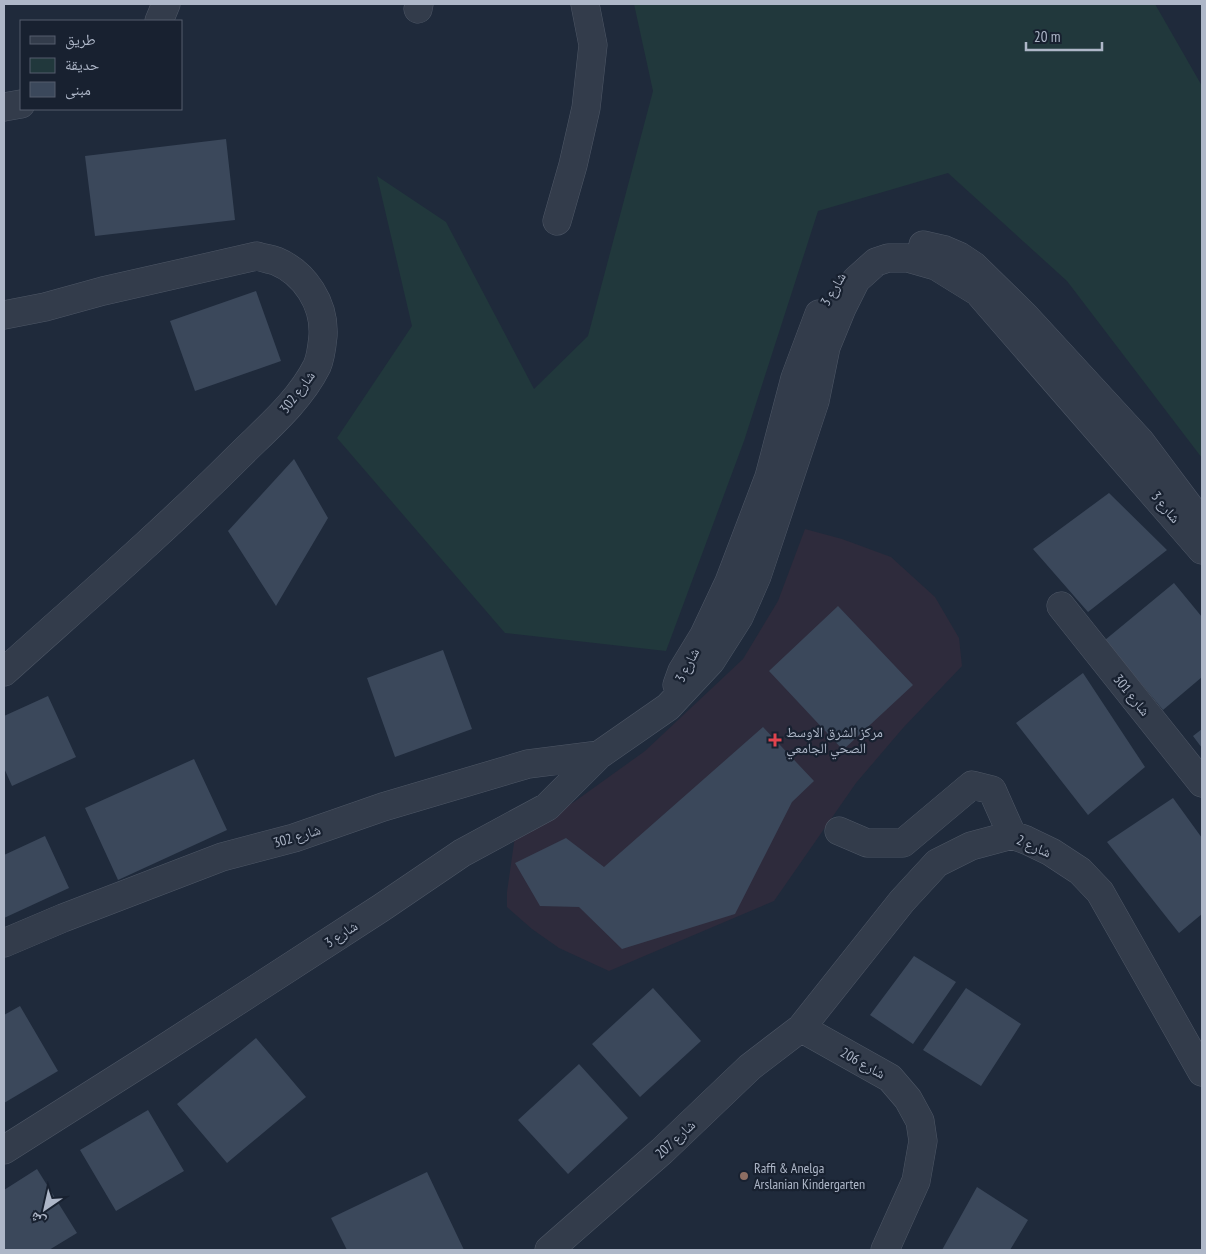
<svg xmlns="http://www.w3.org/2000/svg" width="1206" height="1254" viewBox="0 0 1206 1254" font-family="'PT Sans Narrow','Noto Naskh Arabic',sans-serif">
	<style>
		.medical { fill: #2e2b3c }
		.green { fill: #21383c }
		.building { fill: #3b485b }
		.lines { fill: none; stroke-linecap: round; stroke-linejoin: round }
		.minor-casing { stroke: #4e5766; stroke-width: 29 }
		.minor { stroke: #333c4b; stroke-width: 28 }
		.health-dot { fill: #e0444e; stroke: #182130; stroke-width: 2 }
		.education-dot { fill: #8d6e63; stroke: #182130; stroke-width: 2 }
		.labels { text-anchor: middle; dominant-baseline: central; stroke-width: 4.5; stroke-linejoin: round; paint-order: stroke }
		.street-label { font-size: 14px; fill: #aeb7c8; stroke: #182130 }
		.poi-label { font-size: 14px; fill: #aeb7c8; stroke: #182130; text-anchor: start }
	</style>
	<rect width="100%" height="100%" fill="#1f2a3b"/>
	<path class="medical" d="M805 529 842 539 891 557 935 597 959 638 962 666 903 728 856 783 774 901 609 971 559 948 532 929 507 907V892L515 836 574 802 645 751 743 659 778 601Z"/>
	<path class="green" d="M634 4H1155L1202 86V458L1067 281 948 173 818 211 744 441 666 651 505 633 337 438 412 326 377 176 446 222 534 389 588 336 653 91Z"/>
	<path class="building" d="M226 139 235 220 95 236 85 156Z
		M256 291 281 361 195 391 170 321Z
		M294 459 328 518 276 606 228 531Z
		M1109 493 1167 550 1088 612 1033 549Z
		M1174 583 1202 617V677L1163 710 1105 640Z
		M838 606 913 685 843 750 769 671Z
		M443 650 472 729 395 757 367 678Z
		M1083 673 1145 767 1088 815 1016 723Z
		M48 696 76 757 12 786 4 768V716Z
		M763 727 814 781 792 802 735 914 622 949 579 907 540 906 515 863 566 838 604 867Z
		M1202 729V748L1193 736Z
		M194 759 227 830 118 880 85 808Z
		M1173 798 1202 838V914L1179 933 1107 842Z
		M45 836 69 888 4 918V855Z
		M914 956 956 982 913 1044 870 1015Z
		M653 988 701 1041 640 1097 592 1044Z
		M966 988 1021 1024 981 1086 923 1050Z
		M20 1006 58 1071 4 1103V1015Z
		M256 1038 306 1097 227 1163 177 1104Z
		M579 1064 628 1118 568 1174 518 1120Z
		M148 1110 184 1171 116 1211 80 1150Z
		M37 1169 77 1233 49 1250H4V1190Z
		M427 1172 464 1250H347L331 1218Z
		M977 1187 1028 1220 1010 1250H942Z"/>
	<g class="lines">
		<defs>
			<path id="minor" d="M418 9 419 4
				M159 21 166 4
				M4 107 21 104
				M557 221 573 165 586 108 593 45 585 4
				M923 245 945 250 959 256 974 266 1025 316 1140 441 1200 521
				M4 315 45 307 103 291 257 256C263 258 270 259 276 261 305 273 325 304 323 336 322 346 321 357 317 366 299 402 266 429 238 457 163 532 83 601 4 672
				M1061 606 1202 783
				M677 685 682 671 704 635 729 582 769 477 795 378 819 314
				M839 831 867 843H903L972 785 992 790 1012 835
				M4 943 63 918 222 857 294 838 383 807 528 764 599 755
				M801 1028 890 1078 908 1099 920 1121 923 1141 916 1181 885 1250
				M4 1150 154 1055 381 908 462 853 547 807 599 755 668 707 711 661 739 617 757 576 815 401 826 347 842 308 856 280 876 262 888 258H908L936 266 978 292 1202 550
				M549 1250 662 1151 750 1067 801 1028 902 901 937 863 971 846 1012 835 1026 840 1051 852 1080 871 1100 892 1202 1072"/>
		</defs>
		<use href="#minor" class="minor-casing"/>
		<use href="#minor" class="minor"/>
	</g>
	<path class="health-dot" d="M772.5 732.5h5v5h5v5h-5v5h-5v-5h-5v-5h5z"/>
	<circle class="education-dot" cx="744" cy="1176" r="5"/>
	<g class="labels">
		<g class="street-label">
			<text transform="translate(833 289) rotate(-60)">شارع 3</text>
			<text transform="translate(297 392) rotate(-53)">شارع 302</text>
			<text transform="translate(1166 507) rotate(50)">شارع 3</text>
			<text transform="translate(687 665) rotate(-63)">شارع 3</text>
			<text transform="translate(1132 695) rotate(51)">شارع 301</text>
			<text transform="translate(297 836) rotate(-17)">شارع 302</text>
			<text transform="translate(1034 846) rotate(24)">شارع 2</text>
			<text transform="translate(341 934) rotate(-33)">شارع 3</text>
			<text transform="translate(863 1063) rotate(29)">شارع 206</text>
			<text transform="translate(675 1139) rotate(-43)">شارع 207</text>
		</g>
		<g class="poi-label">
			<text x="786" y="732">مركز الشرق الاوسط<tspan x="786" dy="16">الصحي الجامعي</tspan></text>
			<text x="754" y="1168">Raffi &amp; Anelga<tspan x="754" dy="16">Arslanian Kindergarten</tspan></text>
		</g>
	</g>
	<rect width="1206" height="1254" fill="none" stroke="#aeb7c8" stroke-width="10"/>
	<rect x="20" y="20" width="162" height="90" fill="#182130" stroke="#545d6d"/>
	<rect x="30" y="36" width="25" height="8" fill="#333c4b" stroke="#545d6d"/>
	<text x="65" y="45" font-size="15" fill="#aeb7c8">طريق</text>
	<rect x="30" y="58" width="25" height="15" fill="#21383c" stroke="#545d6d"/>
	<text x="65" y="70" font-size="15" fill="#aeb7c8">حديقة</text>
	<rect x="30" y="82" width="25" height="15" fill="#3b485b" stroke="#545d6d"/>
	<text x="65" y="95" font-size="15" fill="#aeb7c8">مبنى</text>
	<g transform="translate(45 1209) rotate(214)" stroke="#182130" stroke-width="4" paint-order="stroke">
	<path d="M0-4L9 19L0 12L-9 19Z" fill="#aeb7c8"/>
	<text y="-8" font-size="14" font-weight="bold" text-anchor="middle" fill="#aeb7c8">ش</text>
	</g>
	<path d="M1026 42v8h76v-8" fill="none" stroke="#aeb7c8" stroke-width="2.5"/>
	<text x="1034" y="42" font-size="15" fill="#aeb7c8" stroke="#182130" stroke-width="4" paint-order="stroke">20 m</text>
</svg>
